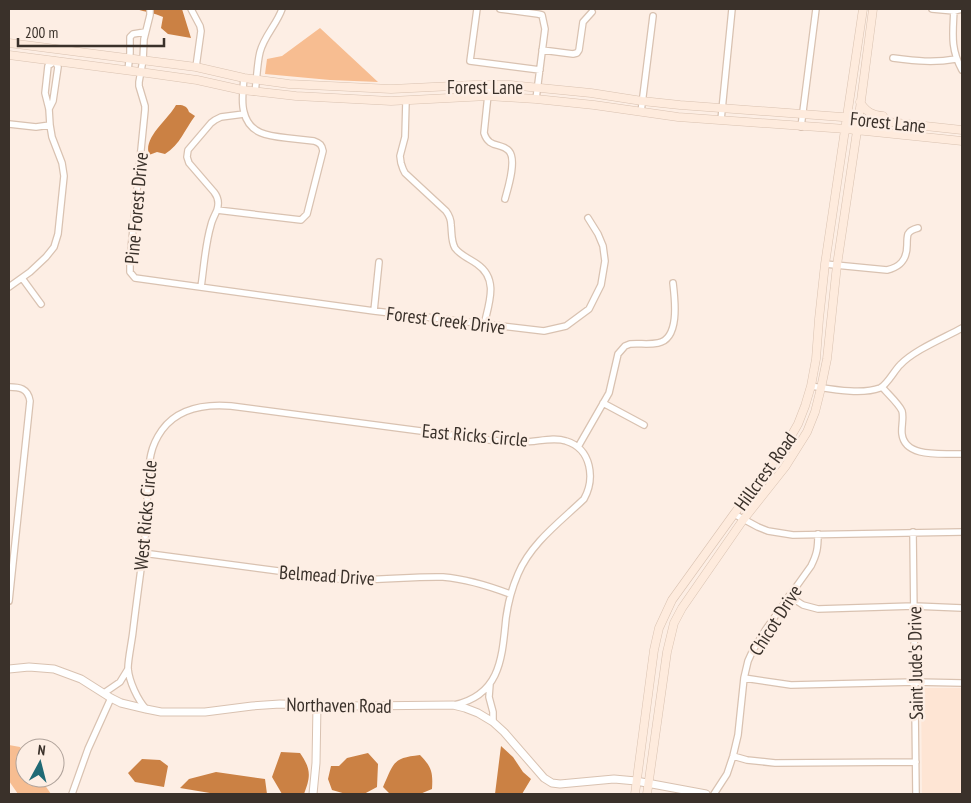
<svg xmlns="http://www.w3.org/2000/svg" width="971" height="803" viewBox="0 0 971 803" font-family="'PT Sans Narrow',sans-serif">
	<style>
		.built { fill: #fee5d4 }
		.green { fill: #f7bd91 }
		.water { fill: #cb8144 }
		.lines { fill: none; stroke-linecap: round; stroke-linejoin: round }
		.minor-casing { stroke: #d9c2b1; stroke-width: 8 }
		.tertiary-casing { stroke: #d9c2b1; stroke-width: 9 }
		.secondary-casing { stroke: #d9c2b1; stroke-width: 9 }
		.minor { stroke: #fff; stroke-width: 5.5 }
		.tertiary { stroke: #fff; stroke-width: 7 }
		.secondary { stroke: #feebdd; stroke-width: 8 }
		.labels { text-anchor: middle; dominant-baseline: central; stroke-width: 5; stroke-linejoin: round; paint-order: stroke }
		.street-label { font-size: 19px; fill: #3a312a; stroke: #fdeee4 }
	</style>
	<rect width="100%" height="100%" fill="#fdeee4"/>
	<path class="built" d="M921 688H962V794H922Z"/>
	<path class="green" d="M320 28 378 82 330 80 265 74 267 59 282 56Z
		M9 745 20 747 25 755V778H40L51 794H18L9 781Z"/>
	<path class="water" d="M136 9H182L191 38 168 34 161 28 163 17C155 13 145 12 136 9Z
		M176 105C182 105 187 105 189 112L195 116C185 129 180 145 165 154L157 152 149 155C143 137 168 120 176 105Z
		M501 746 513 757 523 772 531 779 522 794H495Z
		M281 752 300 753C311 769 311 776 304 794H282L272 777Z
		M368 753 378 764 377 787 364 794H346L332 790 328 779 331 766H339L347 758Z
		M420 755C432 767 433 773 432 789L420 794H390L383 787C394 763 392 758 420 755Z
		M142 759 160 760 168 766 164 787 135 782 128 773Z
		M216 772 265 779 267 794H216L180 788 189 779Z"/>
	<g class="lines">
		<defs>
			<path id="minor" d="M150 9V15L144 39 143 60 139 82V86L145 106V110L130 259V272L135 278 374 311 544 331 566 326 589 309 601 285 605 261 603 246 598 234 588 218
				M191 9 200 26 201 31 196 67
				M477 9 470 61 540 70
				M500 9 538 14 542 15 545 29 536 99
				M932 9 954 11 962 9
				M954 9C953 33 950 48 962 70
				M542 50 573 54 577 53 579 50 583 22 592 12
				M893 58C917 61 933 63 956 59
				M128 70 130 53V37L133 34 145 32
				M489 85 484 133C489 149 501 142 509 151 517 160 508 188 505 199
				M255 92C257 78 257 64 260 52 264 36 277 24 282 9
				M406 101 405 137 400 156 401 163 403 169 405 173 446 211C449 215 451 220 451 225 452 233 451 241 455 248 460 255 470 259 477 264 499 279 489 303 484 325
				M641 112 653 16
				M721 120 732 9
				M9 124 36 127 50 125
				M801 127 816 9
				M217 210 301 220 307 214 323 151C322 145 320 143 314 141 305 140 296 139 287 138 268 136 249 134 244 112 241 102 243 89 244 78
				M825 264 887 270C900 267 907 260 907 245 907 242 907 237 908 234 910 230 914 229 918 228
				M22 278 41 304
				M9 287 30 272 46 257 54 247 58 234 64 176 62 163 52 137 50 125 49 109 45 93 48 66 55 61 58 67 53 101 49 109
				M201 287C204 267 205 245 211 225 212 220 215 215 217 210 219 204 218 197 214 192L189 163 187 157 188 150 211 123 215 120 221 117 244 114
				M374 311 379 262
				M811 386C831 389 861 395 880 388 887 385 894 371 900 365 914 350 944 338 962 328
				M9 387C19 387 28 388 30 401L9 601
				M882 387C887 393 899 404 902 411 904 418 901 427 902 434 905 459 944 453 962 454
				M603 403 644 425
				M578 447 609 393 618 354 625 346 630 344C639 343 648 345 658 343 680 339 675 300 673 283
				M734 514 758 527 768 531 793 535 962 532
				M913 532 916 794
				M143 553 339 579C374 582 409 576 443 577 467 579 489 586 510 594
				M789 596 803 605 818 609 914 606 962 608
				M744 678 791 685 915 682 962 683
				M490 684 489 697 493 712V722
				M104 693 120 682 128 669
				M146 709C138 700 129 682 128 668 128 659 132 641 133 631 137 597 142 563 146 529 148 505 146 476 151 454 153 445 157 437 162 430 178 408 206 404 231 406L489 440C499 441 509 442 520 442 535 443 552 436 566 441 592 449 595 479 584 499 560 522 531 543 518 574 512 588 508 603 506 618 502 657 501 695 454 705
				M733 756 747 760 775 763 916 762
				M72 794 88 749 111 698
				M714 794 727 774 733 756 738 735 744 678 748 661 753 650 766 629 811 566C817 554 818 548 818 534"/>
			<path id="tertiary" d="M9 669 29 667 54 669 81 679 111 698 121 703 146 709 161 712H205L252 706 280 704 361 706 453 705 465 708 478 713 493 722 504 732 544 778 552 783 560 784 614 779 636 781 706 794
				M313 794 316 763 317 705"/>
			<path id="secondary" d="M9 43 196 67 244 78 289 84 391 89 474 85H510L591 93 642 101 680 105 842 117 962 130
				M9 55 140 72 197 80 242 90 296 96 391 101 488 96 536 99 594 105 678 117 846 129 962 141
				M860 102C866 112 872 115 883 116
				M635 794 654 650 659 628 672 600 734 514 786 445 798 424 805 406 811 386 816 359 819 319 825 264 863 9
				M647 794 667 652 674 623 682 608 743 520 785 467 807 432 815 412 821 388 827 359 837 265 857 131 873 9"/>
		</defs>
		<use href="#minor" class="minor-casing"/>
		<use href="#tertiary" class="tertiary-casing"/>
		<use href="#secondary" class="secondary-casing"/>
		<use href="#minor" class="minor"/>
		<use href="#tertiary" class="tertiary"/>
		<use href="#secondary" class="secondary"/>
	</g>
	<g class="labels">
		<g class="street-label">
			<text x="485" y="87">Forest Lane</text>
			<text transform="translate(888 122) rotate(6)">Forest Lane</text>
			<text transform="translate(136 208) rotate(-85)">Pine Forest Drive</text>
			<text transform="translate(446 320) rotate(7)">Forest Creek Drive</text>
			<text transform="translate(475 435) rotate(5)">East Ricks Circle</text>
			<text transform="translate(765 471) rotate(-54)">Hillcrest Road</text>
			<text transform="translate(145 515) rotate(-85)">West Ricks Circle</text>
			<text transform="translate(327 575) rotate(4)">Belmead Drive</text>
			<text transform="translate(775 620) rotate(-57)">Chicot Drive</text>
			<text transform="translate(915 663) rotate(-91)">Saint Jude's Drive</text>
			<text transform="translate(339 705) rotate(1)">Northaven Road</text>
		</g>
	</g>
	<rect width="971" height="803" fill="none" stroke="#3a312a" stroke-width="20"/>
	<g transform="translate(40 763) rotate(7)"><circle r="24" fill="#fdeee4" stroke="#afa29a"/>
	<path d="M0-4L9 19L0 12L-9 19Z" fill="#206a75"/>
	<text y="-8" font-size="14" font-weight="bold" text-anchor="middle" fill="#3a312a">N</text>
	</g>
	<path d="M18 38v8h146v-8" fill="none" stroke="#3a312a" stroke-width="2.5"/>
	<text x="25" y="38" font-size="15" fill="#3a312a" stroke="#fdeee4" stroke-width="4" paint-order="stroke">200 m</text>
</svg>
